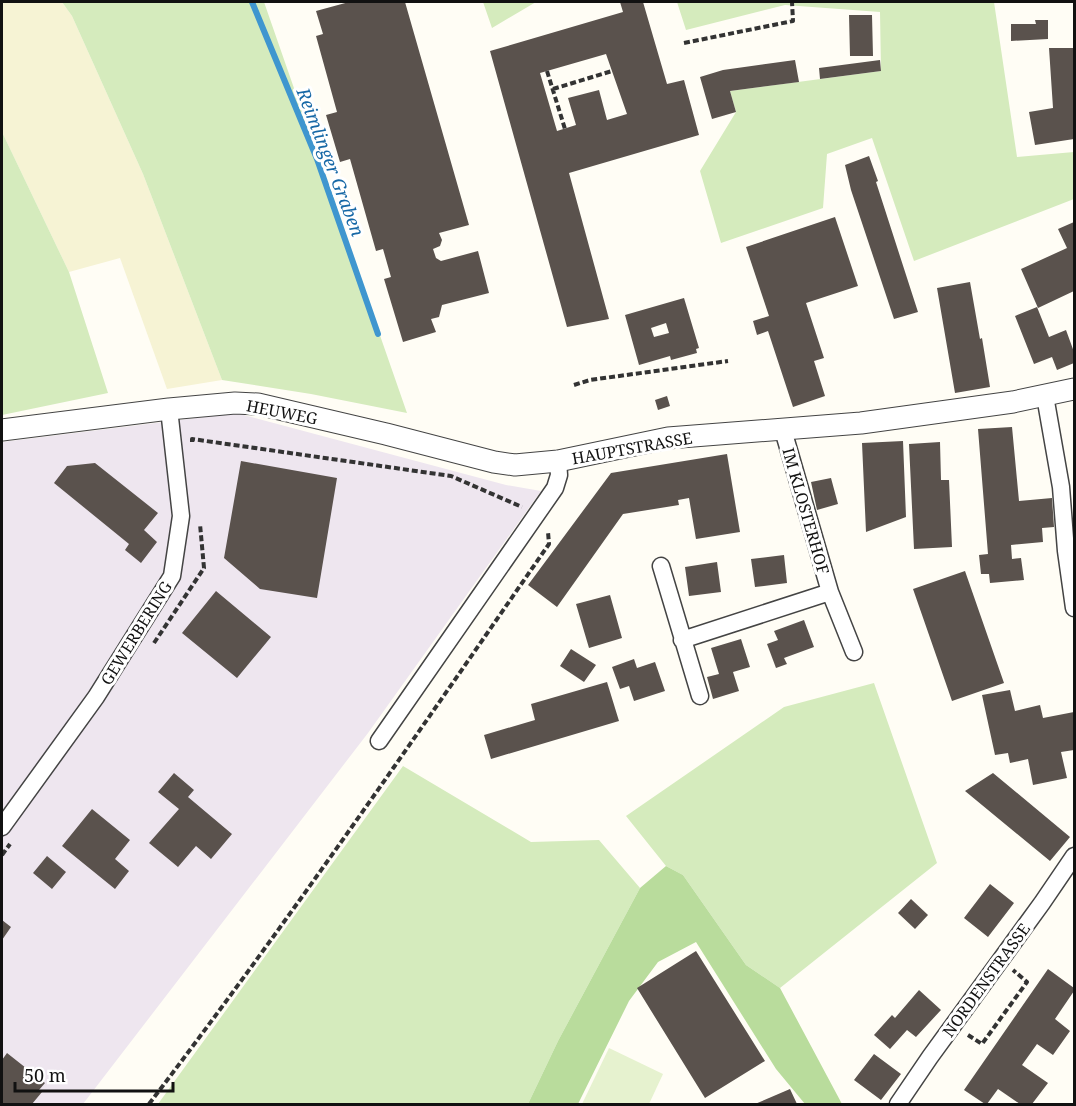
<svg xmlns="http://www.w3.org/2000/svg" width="1076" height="1106" viewBox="0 0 1076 1106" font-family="'Noto Serif',serif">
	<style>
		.industrial { fill: #eee6ef }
		.farmland { fill: #f6f3d4 }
		.green { fill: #d5ebbd }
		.forest { fill: #b9dc9c }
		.pitch { fill: #e6f2cf }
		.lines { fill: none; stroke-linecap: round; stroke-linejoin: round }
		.stream { stroke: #3f96cf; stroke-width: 6 }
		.building { fill: #5a524d; fill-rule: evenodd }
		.minor-casing { stroke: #444; stroke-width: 19 }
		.tertiary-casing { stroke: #444; stroke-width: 23 }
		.path { stroke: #333; stroke-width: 4; stroke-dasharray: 6 3; stroke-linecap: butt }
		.minor { stroke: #fff; stroke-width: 16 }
		.tertiary { stroke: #fff; stroke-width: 21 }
		.labels { text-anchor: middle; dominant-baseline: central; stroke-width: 6; stroke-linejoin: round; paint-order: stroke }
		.street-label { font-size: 16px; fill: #111; stroke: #fff }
		.water-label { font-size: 18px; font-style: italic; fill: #1768a6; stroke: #fff }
	</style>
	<rect width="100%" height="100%" fill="#fffdf5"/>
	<path class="industrial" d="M236 413 506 485 541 491 368 733 83 1104H2V442Z"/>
	<path class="farmland" d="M2 2H62L72 16 143 174 222 380 167 389 120 258 69 272 2 132Z"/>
	<path class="green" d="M62 2H264L407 413 311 394 222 380 143 174 72 16Z
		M483 2H536L492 28Z
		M677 2H994L1017 157 1074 152V199L914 261 872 138 827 154 823 208 721 243 700 171 736 112 730 91 881 71 880 12 785 5 686 30Z
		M2 132 69 272 108 393 2 415Z
		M874 683 937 863 780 988 746 965 683 875 666 866 626 816 784 707Z
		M403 766 531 842 599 840 640 888 558 1041 528 1104H158Z"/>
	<path class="forest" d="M666 866 683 875 746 965 780 988 842 1104H805L776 1069 696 942 658 962 629 1001 578 1104H528L558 1041 640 888Z"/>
	<path class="pitch" d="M609 1048 663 1074 649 1104H582Z"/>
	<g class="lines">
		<path class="stream" d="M252 2 317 159 378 334"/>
	</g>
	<path class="building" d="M349 2H405L469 225 439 233 442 240 440 246 433 249 436 258 441 261 478 251 489 293 442 305 439 317 431 319 436 332 403 342 384 279 391 277 383 249 376 251 350 159 340 162 326 115 337 112 316 36 323 34 316 11Z
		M620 2H643L667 84 684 80 699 135 569 173 609 319 567 327 490 51 623 12ZM606 54 627 114 607 120 599 90 568 98 576 125 557 131 540 73Z
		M849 15H872L873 56H850Z
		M1035 20H1048V39L1011 41V24H1036Z
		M1049 48H1074V139L1035 145 1029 112 1053 108Z
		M795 60 799 82 730 91 736 112 712 119 700 77 723 70Z
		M880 60 881 71 820 79 819 68Z
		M869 156 878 181 876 182 918 312 894 319 851 190 845 165Z
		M835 217 858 286 806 303 824 358 814 361 825 396 793 407 768 331 757 335 753 321 769 316 746 247Z
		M1074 222V291L1038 308 1021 269 1067 248 1058 229Z
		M970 282 980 339 982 338 990 387 955 393 937 288Z
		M684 298 699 348 696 349 697 353 671 360 670 356 639 365 625 315ZM666 323 669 333 654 337 651 328Z
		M1037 307 1049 337 1066 330 1074 352V363L1057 370 1052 357 1034 364 1015 316Z
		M667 396 670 406 658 410 655 400Z
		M1012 427 1019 501 1052 498 1054 527 1042 528 1043 542 1011 545 1012 559 1021 558 1024 580 990 583 989 574H981L979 555 988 554 978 429Z
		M903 441 906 517 866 532 862 443Z
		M940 442 941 480H949L952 547 914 549 909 444Z
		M727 454 740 532 696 539 689 498 678 500 679 505 623 514 557 607 528 585 611 473Z
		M241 461 337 478 317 598 260 589 224 558Z
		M95 463 158 513 144 530 157 542 141 563 125 550 129 544 54 483 67 466Z
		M831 478 838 504 817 510 811 482Z
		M784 555 787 583 755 587 751 559Z
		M717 562 721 592 689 596 685 567Z
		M965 571 1004 683 952 701 913 589Z
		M216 591 271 637 237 678 182 633Z
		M610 595 622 638 589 648 576 604Z
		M804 620 814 647 784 658 787 664 776 668 767 644 778 640 774 631Z
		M741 639 750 667 733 672 739 691 713 699 707 677 719 674 711 648Z
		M571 649 596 665 584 682 560 666Z
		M634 659 637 668 655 662 665 691 634 701 629 686 620 689 612 667Z
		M607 682 619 721 491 759 484 735 535 720 531 704Z
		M1010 690 1015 711 1040 705 1043 718 1074 712V750L1061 752 1067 778 1033 785 1028 759 1010 763 1008 753 995 755 982 695Z
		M174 773 194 790 188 797 232 834 211 859 196 846 178 867 149 843 179 809 158 792Z
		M993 773 1070 837 1050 861 965 791Z
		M92 809 130 840 115 859 129 871 115 889 62 846Z
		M47 856 66 872 52 889 33 873Z
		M990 884 1014 903 988 937 964 918Z
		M911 899 928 915 915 929 898 913Z
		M2 920 11 927 2 940Z
		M696 951 765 1061 705 1098 637 988Z
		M1048 969 1074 988V991L1055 1019 1070 1031 1053 1055 1037 1044 1022 1065 1048 1083 1032 1104H1020L998 1089 987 1104H985L964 1090Z
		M919 990 941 1010 916 1037 907 1030 890 1049 874 1035 892 1015 895 1018Z
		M7 1053 45 1083 39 1090 42 1092 32 1104H2V1060Z
		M874 1054 901 1074 881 1100 854 1080Z
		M790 1089 797 1104H755Z"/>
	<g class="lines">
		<defs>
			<path id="minor" d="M1045 396 1061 487 1066 551 1074 608
				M661 566 700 696
				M830 592 854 652
				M682 640 830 592 783 430
				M379 741 555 488 559 475 558 461
				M2 827 96 697 172 576 181 516 169 409
				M898 1104 930 1057 1042 903 1074 856"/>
			<path id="tertiary" d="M2 430 169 409 235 403 258 404 386 434 494 462 515 465 558 461 668 438 861 423 1013 402 1074 389"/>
		</defs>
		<use href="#minor" class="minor-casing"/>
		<use href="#tertiary" class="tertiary-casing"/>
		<path class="path" d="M684 43 793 21 792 2
			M547 71 565 129
			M553 89 612 71
			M574 385 590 380 728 361
			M192 442V439L451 476 522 507
			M154 643 204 568 200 524
			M2 855 10 844
			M968 1035 982 1044 1027 982 1013 970
			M149 1104C288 922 418 733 549 544L548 532"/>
		<use href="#minor" class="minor"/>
		<use href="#tertiary" class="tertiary"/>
	</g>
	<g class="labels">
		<g class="street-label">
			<text transform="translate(282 412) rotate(11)">HEUWEG</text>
			<text transform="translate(632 448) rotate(-10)">HAUPTSTRASSE</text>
			<text transform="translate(806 511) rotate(74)">IM KLOSTERHOF</text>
			<text transform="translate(136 633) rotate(-58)">GEWERBERING</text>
			<text transform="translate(986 980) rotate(-54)">NORDENSTRASSE</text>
		</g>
		<g class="water-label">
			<text transform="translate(331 162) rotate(69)">Reimlinger Graben</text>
		</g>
	</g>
	<rect width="1076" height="1106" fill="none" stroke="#111111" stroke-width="6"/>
	<path d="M15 1082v9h158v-9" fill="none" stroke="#111111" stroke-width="3"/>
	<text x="24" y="1082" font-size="18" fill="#111111" stroke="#ffffff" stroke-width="4.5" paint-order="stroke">50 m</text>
</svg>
